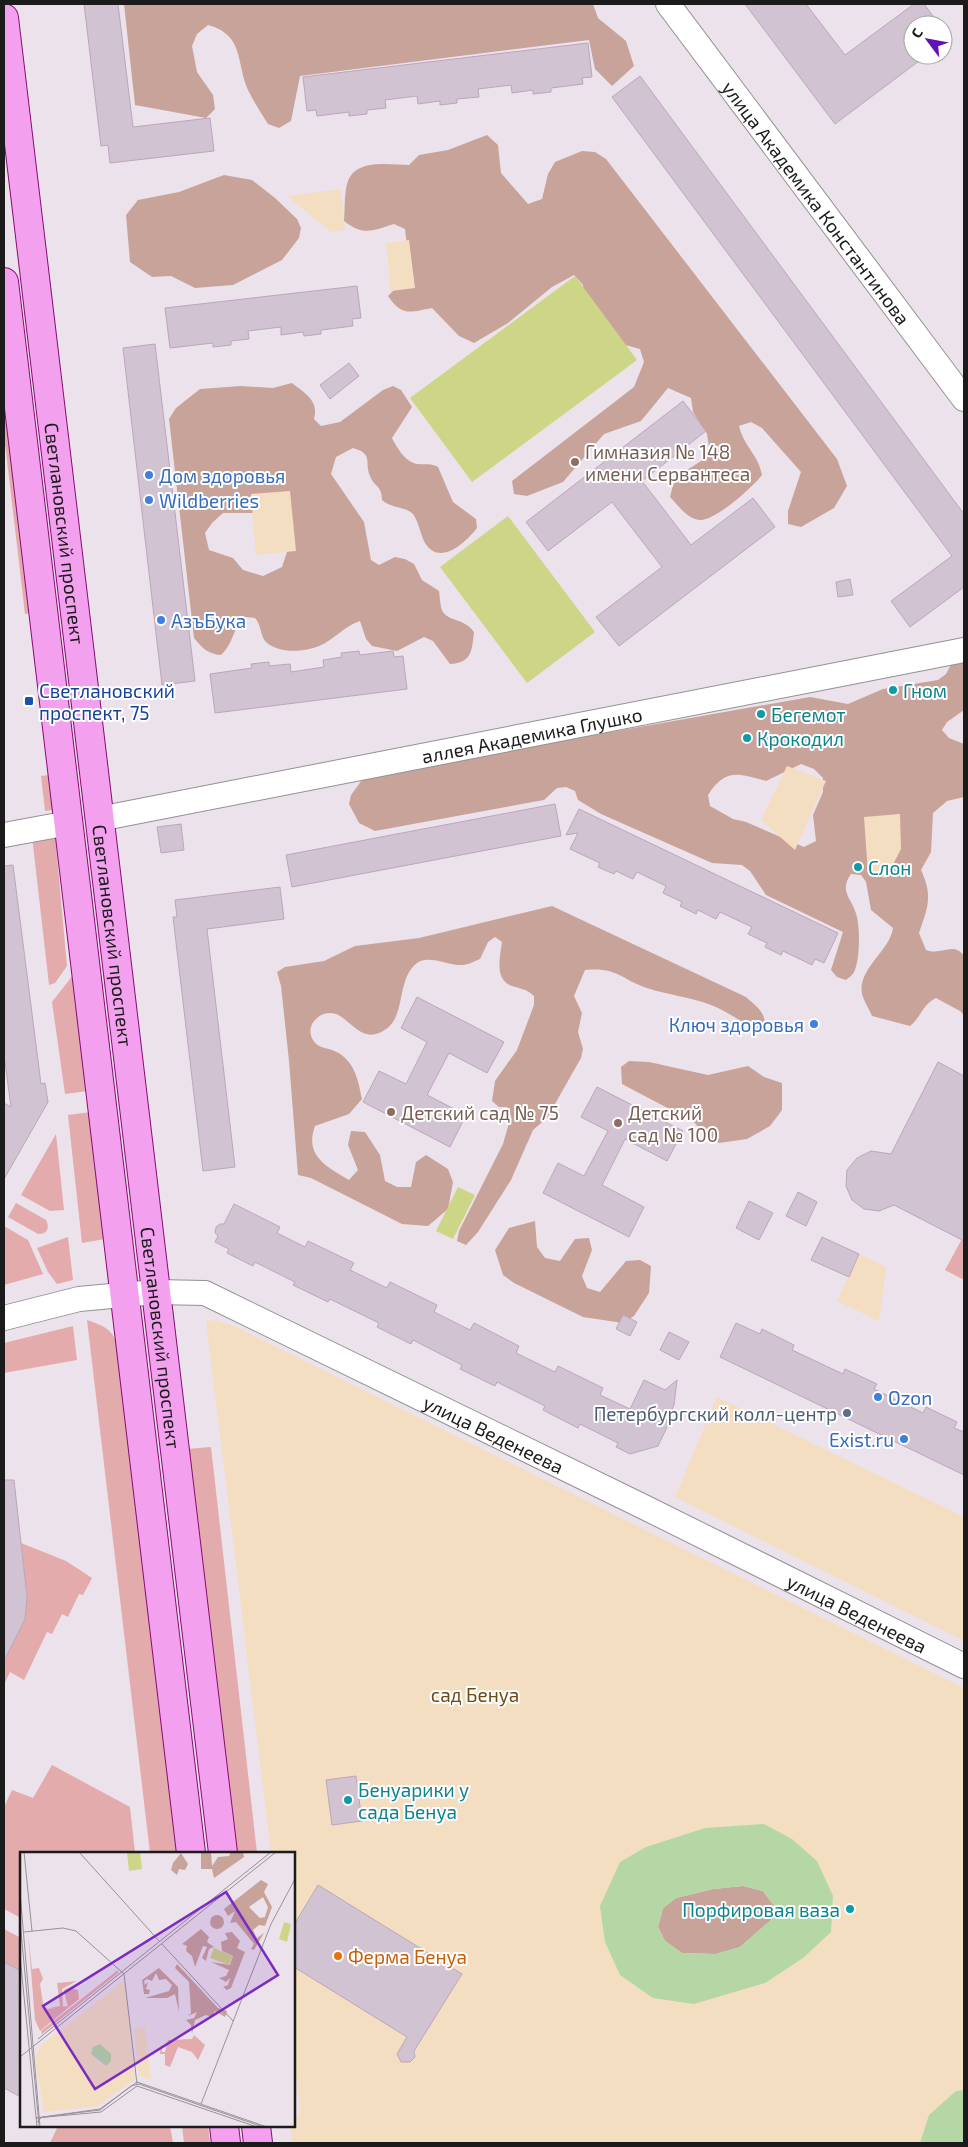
<svg xmlns="http://www.w3.org/2000/svg" width="968" height="2147" viewBox="0 0 968 2147" font-family="'Exo 2',sans-serif">
	<style>
		.grass { fill: #e3abab }
		.forest { fill: #c8a39a; fill-rule: evenodd }
		.park { fill: #f4dec1; fill-rule: evenodd }
		.pitch { fill: #cdd586 }
		.water { fill: #b4d7a5; fill-rule: evenodd }
		.building { fill: #d1c3d2; stroke: #bba6bc }
		.lines { fill: none; stroke-linecap: round; stroke-linejoin: round }
		.minor-casing { stroke: #929292; stroke-width: 26 }
		.major-casing { stroke: #870c74; stroke-width: 30 }
		.minor { stroke: #fff; stroke-width: 24 }
		.major { stroke: #f3a0ef; stroke-width: 28 }
		.education-dot { fill: #8d6e63; stroke: #fff; stroke-width: 2 }
		.shop-dot { fill: #3f7fe0; stroke: #fff; stroke-width: 2 }
		.culture-dot { fill: #0f9aa8; stroke: #fff; stroke-width: 2 }
		.transit-dot { fill: #1a4fb4; stroke: #fff; stroke-width: 2 }
		.service-dot { fill: #5c6f8a; stroke: #fff; stroke-width: 2 }
		.food-dot { fill: #e8710a; stroke: #fff; stroke-width: 2 }
		.labels { text-anchor: middle; dominant-baseline: central; stroke-width: 4; stroke-linejoin: round; paint-order: stroke }
		.street-label { font-size: 19px; fill: #1b1b1b; stroke: #fff }
		.education-label { font-size: 19px; fill: #785e54; stroke: #fff; text-anchor: start }
		.shop-label { font-size: 19px; fill: #366cbe; stroke: #fff; text-anchor: start }
		.transit-label { font-size: 19px; fill: #164399; stroke: #fff; text-anchor: start }
		.culture-label { font-size: 19px; fill: #0d838f; stroke: #fff; text-anchor: start }
		.service-label { font-size: 19px; fill: #4e5e75; stroke: #fff; text-anchor: end }
		.park-label { font-size: 19px; fill: #6f4814; stroke: #fff }
		.food-label { font-size: 19px; fill: #c56008; stroke: #fff; text-anchor: start }
		.inset-road { fill: none; stroke: #989298; stroke-width: 1 }
		.view { fill: #7b2cbf; fill-opacity: 0.15; stroke: #7b2cbf; stroke-width: 2.5 }
		.inset-edge { fill: none; stroke: #1b1b1b; stroke-width: 2.5 }
	</style>
	<rect width="100%" height="100%" fill="#ece2eb"/>
	<path class="grass" d="M7 414 31 613 25 614 4 435V419Z
		M50 775 54 810 45 811 41 776Z
		M55 834 67 966 55 983 49 985 32 836Z
		M73 975 88 1091 65 1094 52 1002Z
		M91 1112 105 1239 82 1243 68 1115Z
		M56 1134 64 1210 50 1211 21 1195Z
		M16 1203 46 1220C50 1228 47 1234 38 1234L8 1217Z
		M4 1226 28 1240 43 1274 4 1285Z
		M964 1235V1280L945 1270Z
		M68 1237 73 1280 57 1284 48 1272 37 1248Z
		M87 1320C105 1326 113 1330 119 1348L177 1853H150Z
		M73 1326 77 1360 4 1373V1343Z
		M211 1447 257 1853H234L187 1449Z
		M21 1543 66 1561 92 1578 83 1595 79 1594 68 1617 62 1614 52 1634 47 1632 24 1680 10 1672 4 1685V1661L25 1619 27 1597Z
		M52 1765 130 1807 135 1853H21V1918L4 1909V1807L12 1790 33 1798Z
		M4 1929 21 1938V1971L4 1962Z
		M58 2126H170L173 2143H50Z
		M182 2126H208L210 2143H184Z"/>
	<path class="forest" d="M124 4H593L598 18 626 41 634 66 612 86 595 69 589 40 300 76 291 121 279 128 268 124C261 113 254 102 248 90 236 64 245 35 208 25L197 34 192 46 197 72 213 95 215 109 206 118 135 105Z
		M487 135 498 145 501 173 528 204 542 199 548 174 555 162 582 151 595 152 606 159 837 459 847 486 834 508 801 527 788 524V511L801 472 762 428 751 422 739 426C744 447 758 454 762 475 753 487 715 521 700 520 687 519 679 506 670 497L673 485 681 474 704 459 709 447 707 434 693 412 691 398 668 388 641 421 604 434 563 482 527 496 514 494 512 481 634 387 644 362 640 349 611 341 584 312 583 285 574 275 552 287 508 323 474 343 459 336 432 308C410 312 402 317 388 296L398 286 411 282 405 229 394 224C372 231 363 236 344 221 345 211 344 191 348 181 357 158 390 165 409 165L419 155 448 150Z
		M224 175 252 180 275 198 297 219 301 228 299 238 282 260 233 285 195 288 171 276 152 277 130 262 126 215 138 200 179 192Z
		M292 383C306 394 319 401 314 419L321 426 340 422 383 390 393 386 401 390 412 407 392 438C397 448 406 463 418 464 427 465 430 463 438 467L453 502 476 519 477 528C466 542 440 567 425 543 420 534 419 522 413 514 405 506 392 509 382 500 382 485 374 487 370 476 364 462 374 454 353 448L336 457 331 474 364 522 371 560 379 565 395 557 405 559 414 564 422 580 439 591C440 597 440 607 443 612 450 622 464 618 474 632 472 650 472 663 450 664L433 641 424 637 397 651 372 646 366 639 360 621C344 626 334 640 319 646 304 652 279 654 266 642 260 636 262 626 255 618L246 617C232 627 234 644 221 655 208 654 202 648 194 638L169 419 176 408 200 389 241 386 273 388ZM268 507 285 514 287 552 282 567 263 576 243 570 233 558 209 550 205 533 212 523 223 513H252Z
		M964 640V710L947 722 942 730 949 738 964 744V797L947 801 933 813 931 852 921 870C933 896 928 907 919 933L926 950C942 956 953 941 964 956V1015L960 1011 936 998C923 1004 921 1017 910 1026L872 1016C869 1009 864 1001 862 994 857 969 890 951 893 928L871 910 866 882 861 875 851 874C838 892 853 899 857 917 860 930 860 960 854 972 853 975 848 978 846 980L837 977 831 970 843 932 766 895 750 871 742 865 712 863 601 814 578 800 575 791 566 787 557 788 544 800 375 831 359 823 349 804 351 795 362 780 390 771 810 697 848 704 883 689 938 680 946 674ZM801 764 814 769 823 778V792L813 815 816 841 804 847 746 822 733 819 710 806 708 795C725 768 738 773 766 781Z
		M552 906 746 997C757 1007 766 1012 765 1028L758 1033C743 1022 728 1012 711 1005 691 997 668 995 647 988 620 979 618 967 585 970L574 996 582 1013 578 1032 583 1049 581 1058 547 1118 533 1130 511 1180 478 1232 466 1245 457 1241 459 1231 503 1144 511 1116 507 1107H499L492 1101 495 1081 517 1050 534 1005V996C527 989 521 989 512 986 494 980 500 957 502 942L495 937 488 942 480 959C475 961 468 965 462 965 449 966 429 954 417 963 394 981 409 1021 379 1033 362 1040 352 1023 340 1016 324 1006 303 1024 313 1040 317 1047 325 1048 332 1050 354 1058 358 1079 362 1099L349 1114 315 1126C304 1156 327 1167 349 1180L358 1170 348 1145 351 1131 365 1132 380 1155 385 1181 397 1187H411L416 1162 426 1155 448 1169 453 1182 448 1209 428 1226 402 1224 311 1178 298 1175 289 1061 281 986 277 972 285 967 324 961 355 946 419 938Z
		M629 1061 649 1062 708 1075 748 1066 764 1077 782 1083V1110L770 1126 747 1139 719 1143 706 1136 694 1122 622 1084 621 1067Z
		M535 1221 537 1247 545 1258 560 1261 575 1239 589 1238 592 1250 582 1276 587 1288 600 1292 626 1261 640 1260 651 1266 649 1293 634 1316 623 1323 583 1317 514 1283 503 1275 495 1250 509 1228Z
		M743 1886 763 1891 774 1906 771 1920 740 1947 716 1954 682 1953 665 1941 658 1927 663 1908 676 1898 713 1889Z"/>
	<path class="park" d="M341 189 345 230 331 232 287 196Z
		M409 240 415 288 391 291 386 243Z
		M290 491 296 551 256 555 251 494Z
		M787 766 826 781 795 850 761 820Z
		M900 814 901 849 886 878 868 873 864 817Z
		M859 1254 886 1267 879 1321 837 1301Z
		M206 1320 218 1321 234 1326 964 1688V2090L956 2091 930 2115 920 2143H292L290 2126H294V2116L300 2115 294 2050V1853H271ZM764 1824 803 1958 620 1975 646 1847 705 1828Z
		M717 1397 964 1517V1641L675 1497Z"/>
	<path class="pitch" d="M575 276 637 360 472 482 410 398Z
		M508 516 595 632 527 683 440 567Z
		M458 1187 475 1195 453 1239 436 1231Z"/>
	<path class="water" d="M764 1824 792 1839 817 1861 833 1896 831 1932 803 1958 765 1983 694 2004 653 1998 620 1975 605 1942 600 1906 620 1862 646 1847 705 1828ZM743 1886 763 1891 774 1906 771 1920 740 1947 716 1954 682 1953 665 1941 658 1927 663 1908 676 1898 713 1889Z
		M964 2090V2143H920L929 2115 956 2091Z"/>
	<path class="building" d="M84 4H118L133 127 210 118 214 151 110 163 108 145 101 146Z
		M745 4H806L845 55 914 4H924L940 25H913V55H927L835 124Z
		M588 43 592 77 582 78 583 84 551 88V92L533 94V90L512 93 511 85 478 89 479 97 457 99V103L440 105V101L418 104 417 96 385 100 386 108 367 110V114L349 116V112L317 116 316 110 307 111 303 77Z
		M640 76 964 514V587L910 627 891 601 952 556 612 97Z
		M357 286 361 318 352 319 353 326 321 330V334L304 336 303 332 281 335V327L248 331 249 339 231 341V345L213 347V343L170 348 165 308Z
		M155 344 195 681 162 685 123 348Z
		M349 363 359 376 330 399 320 385Z
		M683 401 706 431 642 481 691 545 753 498 775 527 619 646 596 617 662 567 612 502 548 551 526 522Z
		M850 579 853 595 838 597 836 582Z
		M359 651 360 655 393 651 394 657 403 656 407 689 215 713 210 674 252 668 251 664 269 662V666L290 664 291 672 324 667 323 660 342 657 341 653Z
		M555 804 561 836 292 887 286 855Z
		M579 809 838 933 824 963 815 959 812 965 783 951 781 955 765 947 767 943 748 934 752 927 720 912 716 919 698 910 696 914 680 906 682 902 663 893 666 886 637 872 633 879 616 871 614 874 598 867 600 863 570 849 578 833 566 835Z
		M181 824 184 850 161 853 157 827Z
		M13 865 41 1084 45 1083 48 1102 4 1179V1103L11 1107 4 1055V866Z
		M280 887 284 919 207 929 235 1167 203 1171 173 917H177L175 900Z
		M417 997 504 1042 487 1073 449 1053 427 1095 466 1115 450 1147 363 1102 379 1071 406 1084 427 1042 401 1028Z
		M938 1062 964 1076V1241L894 1205 879 1211 864 1209 852 1200 846 1186 847 1170 857 1158 871 1151 891 1154Z
		M597 1087 683 1131 667 1161 625 1139 602 1185 644 1207 629 1237 543 1193 558 1163 584 1176 608 1131 581 1117Z
		M798 1192 817 1202 806 1226 786 1216Z
		M749 1201 773 1213 759 1240 736 1228Z
		M234 1204 280 1227 277 1233 305 1247 308 1241 354 1263 350 1270 387 1288 390 1282 437 1305 434 1312 470 1330 474 1323 519 1346 516 1353 555 1372 558 1366 603 1388 600 1395 630 1409 644 1380 665 1390 677 1380 674 1405 666 1422 669 1423 658 1446 630 1454 616 1447 618 1443 580 1424 578 1428 543 1410 545 1406 497 1382 495 1386 460 1369 462 1365 413 1340 411 1344 377 1327 379 1323 330 1299 328 1302 293 1285 295 1282 255 1262 253 1266 227 1253 229 1249 215 1242 218 1236 215 1233 216 1227 220 1224H224Z
		M822 1237 859 1254 849 1277 811 1260Z
		M623 1315 637 1322 630 1336 616 1329Z
		M736 1323 760 1334 762 1329 794 1345 792 1350 843 1374 845 1369 877 1384 874 1389 923 1413 926 1407 957 1422 954 1428 964 1432V1475L720 1357Z
		M669 1332 689 1342 679 1360 660 1350Z
		M4 1480H14L27 1597 25 1619 4 1661Z
		M356 1776 362 1821 332 1825 326 1780Z
		M318 1885 462 1974 414 2051 415 2057 410 2062H401L397 2054 407 2037 294 1967V1925Z
		M4 1962 21 1971V2097L4 2088Z"/>
	<g class="lines">
		<defs>
			<g id="minor">
				<path id="s1" d="M668 4 964 399"/>
				<path id="s2" d="M99 819 964 650"/>
				<path d="M4 835 69 823"/>
				<path id="s3" d="M4 1318 79 1299 155 1292 205 1293 646 1508 964 1666"/>
			</g>
			<g id="major">
				<path id="s4" d="M4 18 223 1853"/>
				<path d="M4 282 191 1853"/>
				<path d="M224 2126 226 2143"/>
				<path d="M256 2126 258 2143"/>
			</g>
		</defs>
		<use href="#minor" class="minor-casing"/>
		<use href="#major" class="major-casing"/>
		<use href="#minor" class="minor"/>
		<use href="#major" class="major"/>
	</g>
	<g class="education-dot">
		<circle cx="575" cy="462" r="5"/>
		<circle cx="391" cy="1112" r="5"/>
		<circle cx="618" cy="1123" r="5"/>
	</g>
	<g class="shop-dot">
		<circle cx="149" cy="475" r="5"/>
		<circle cx="149" cy="500" r="5"/>
		<circle cx="161" cy="620" r="5"/>
		<circle cx="814" cy="1024" r="5"/>
		<circle cx="878" cy="1397" r="5"/>
		<circle cx="904" cy="1439" r="5"/>
	</g>
	<g class="culture-dot">
		<circle cx="893" cy="690" r="5"/>
		<circle cx="761" cy="714" r="5"/>
		<circle cx="747" cy="738" r="5"/>
		<circle cx="858" cy="867" r="5"/>
		<circle cx="348" cy="1800" r="5"/>
		<circle cx="850" cy="1909" r="5"/>
	</g>
	<rect class="transit-dot" x="24" y="696" width="10" height="10" rx="2.5"/>
	<circle class="service-dot" cx="847" cy="1413" r="5"/>
	<circle class="food-dot" cx="338" cy="1956" r="5"/>
	<g class="labels">
		<g class="street-label">
			<text stroke="none"><textPath href="#s1" startOffset="248">улица Академика Константинова</textPath></text>
			<text stroke="none"><textPath href="#s4" startOffset="519">Светлановский проспект</textPath></text>
			<text stroke="none"><textPath href="#s2" startOffset="441">аллея Академика Глушко</textPath></text>
			<text stroke="none"><textPath href="#s4" startOffset="924">Светлановский проспект</textPath></text>
			<text stroke="none"><textPath href="#s4" startOffset="1329">Светлановский проспект</textPath></text>
			<text stroke="none"><textPath href="#s3" startOffset="525">улица Веденеева</textPath></text>
			<text stroke="none"><textPath href="#s3" startOffset="930">улица Веденеева</textPath></text>
		</g>
		<g class="education-label">
			<text x="585" y="451">Гимназия № 148<tspan x="585" dy="22">имени Сервантеса</tspan></text>
			<text x="401" y="1112">Детский сад № 75</text>
			<text x="628" y="1112">Детский<tspan x="628" dy="22">сад № 100</tspan></text>
		</g>
		<g class="shop-label">
			<text x="159" y="475">Дом здоровья</text>
			<text x="159" y="500">Wildberries</text>
			<text x="171" y="620">АзъБука</text>
			<text x="804" y="1024" text-anchor="end">Ключ здоровья</text>
			<text x="888" y="1397">Ozon</text>
			<text x="894" y="1439" text-anchor="end">Exist.ru</text>
		</g>
		<g class="transit-label">
			<text x="39" y="690">Светлановский<tspan x="39" dy="22">проспект, 75</tspan></text>
		</g>
		<g class="culture-label">
			<text x="903" y="690">Гном</text>
			<text x="771" y="714">Бегемот</text>
			<text x="757" y="738">Крокодил</text>
			<text x="868" y="867">Слон</text>
			<text x="358" y="1789">Бенуарики у<tspan x="358" dy="22">сада Бенуа</tspan></text>
			<text x="840" y="1909" text-anchor="end">Порфировая ваза</text>
		</g>
		<g class="service-label">
			<text x="837" y="1413">Петербургский колл-центр</text>
		</g>
		<g class="park-label">
			<text x="475" y="1694">сад Бенуа</text>
		</g>
		<g class="food-label">
			<text x="348" y="1956">Ферма Бенуа</text>
		</g>
	</g>
	<g transform="translate(20 1852)">
		<rect width="275" height="275" fill="#ece2eb"/>
		<path d="M8 81 12 117 19 116 23 127 20 132 24 158 47 154 48 156 20 179 15 168ZM98 118V121L22 182 21 179ZM57 129 42 137 43 155 25 157 40 154 37 131ZM55 133 51 136 58 138 59 147 48 156 44 138ZM174 183 185 193 178 208 172 200 158 195 150 215 145 213V202H140L141 193 142 200H145L148 188 172 187Z" fill="#e3abab"/>
		<path d="M181 0H191L192 14 198 5 209 4 211 0H223L224 5 194 26 192 17H181ZM161 1 168 12 165 18 159 17 157 23 151 18 153 11ZM241 28 248 32 244 40 252 55 245 74 239 73 233 78 237 86 244 81 234 98 231 97 234 92 216 70 210 71 215 59 208 64 204 57ZM243 45 248 55 245 65 240 66 229 55ZM190 70a7 7 0 1 1 14 0a7 7 0 1 1-14 0ZM181 77 189 85 187 90 194 95 189 97 186 109 182 106 187 95 183 94 175 115 172 104 166 99 167 94 162 92ZM212 80 220 89 217 96 225 100 211 136 207 138 203 135 208 133 210 126 206 130 199 126 206 124 209 118 191 110 210 113 213 104 202 99 201 90 208 87 205 81ZM157 112 198 156 207 159 205 165 195 159 192 165 186 163 175 168 172 182 171 173 166 168 174 166 177 160 168 164 171 161 169 130 155 116ZM139 116 158 135 159 160 155 142 147 146H125L149 139 152 133 146 127 139 128 136 121 132 129 127 127 124 129 125 133 128 130 126 137 130 138 129 142H124L122 128Z" fill="#c8a39a" fill-rule="evenodd"/>
		<path d="M105 128 115 227 78 254 24 260 15 206 20 194ZM76 193 91 209 78 211 73 195ZM125 175V176L131 228 119 223 114 177Z" fill="#f4dec1" fill-rule="evenodd"/>
		<path d="M107 0H120L122 17 109 19ZM264 70 271 72 267 90 259 87ZM194 96 213 104 209 113 190 106Z" fill="#cdd586"/>
		<path d="M80 192 91 202V209L86 214 71 202 73 195Z" fill="#b4d7a5"/>
		<path class="inset-road" d="M4 0 12 79M59 0 140 90M0 40 20 275M0 68 19 273M4 80 43 76 56 79 104 122 117 232M142 92 213 169M0 104 17 275M18 187 251 0M0 205 256 0M181 252 251 72 275 27M16 266 80 257 117 230 247 275M16 266 81 260 117 234 237 275M17 270 22 265 80 258 111 234 119 232 243 275"/>
		<path class="view" d="M206 40 258 123 75 237 23 154Z"/>
		<rect width="275" height="275" class="inset-edge"/>
	</g>
	<rect width="968" height="2147" fill="none" stroke="#1b1b1b" stroke-width="10"/>
	<g transform="translate(928 40) rotate(302)"><circle r="24" fill="#ffffff" stroke="#a4a4a4"/>
	<path d="M0-4L9 19L0 12L-9 19Z" fill="#6111b6"/>
	<text y="-8" font-size="14" font-weight="bold" text-anchor="middle" fill="#1b1b1b">С</text>
	</g>
</svg>
